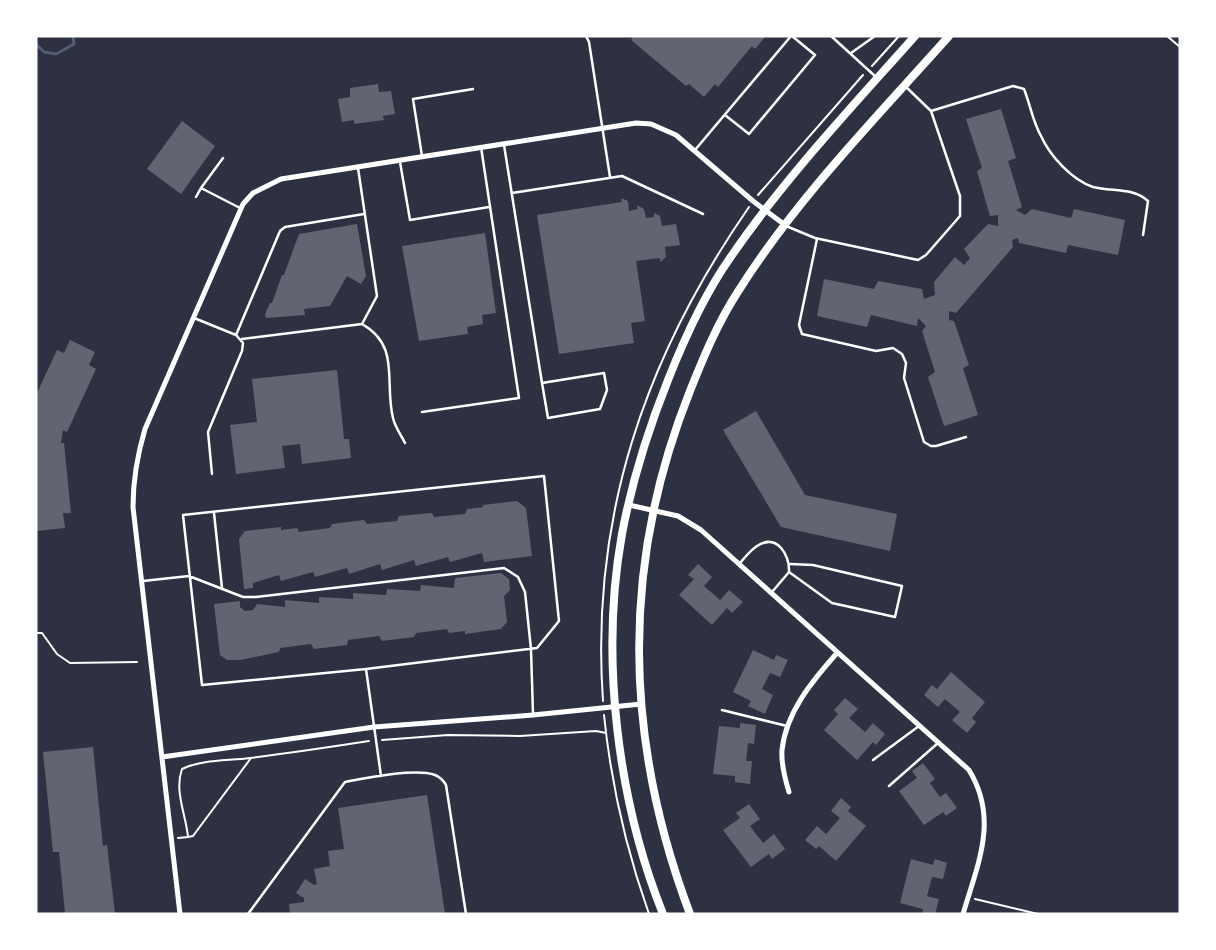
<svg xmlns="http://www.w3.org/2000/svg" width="1216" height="950" viewBox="0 0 1216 950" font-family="'IBM Plex Sans',sans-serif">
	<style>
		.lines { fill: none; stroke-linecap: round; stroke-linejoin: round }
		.stream { stroke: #4f5d75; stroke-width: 3 }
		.building { fill: #626471 }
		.path { stroke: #fff; stroke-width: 2 }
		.service { stroke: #fff; stroke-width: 2.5 }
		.minor { stroke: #fff; stroke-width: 5 }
		.secondary { stroke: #fff; stroke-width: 8 }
	</style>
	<rect width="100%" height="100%" fill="#2d3142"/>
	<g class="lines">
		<path class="stream" d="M36 44 44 52 56 54 74 44 73 36"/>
	</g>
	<path class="building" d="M634 36H766L755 49 752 46 718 87 715 84 704 97 689 84 686 86 631 40Z
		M378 84 379 92 391 91 395 114 383 116 384 120 354 124V120L342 122 338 99 350 97V88Z
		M1001 109 1016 158 1008 161 1022 207 1016 210 1025 215 1032 209 1071 218 1074 209 1125 220 1118 255 1068 245 1066 253 1019 243 1018 238 1012 240 1013 247 956 313 949 311V320L954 321 969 365 963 368 978 415 944 426 928 377 935 372 922 331 926 326 918 318 917 326 871 315 867 327 817 316 824 279 874 289 878 281 922 289 924 299 935 295 934 282 955 257 964 265 970 258 964 249 988 224 998 226V215L990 216 977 171 982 168 966 119Z
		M182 121 215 146 181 194 147 169Z
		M621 198 628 201 629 211 638 209 637 205 644 209 646 218 654 217V213L660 216 662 226 676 224 680 245 665 247 666 257 660 262V258L636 261 645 321 631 323 634 343 559 354 537 215 622 202Z
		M357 224 366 276 361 284 347 276 330 306 304 309 305 315 266 318 265 314 270 303H272L282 275H284L299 234Z
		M485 233 496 313 482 315 483 324 467 327 468 334 419 341 402 246Z
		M70 340 95 352 89 365 96 369 67 432 63 430 61 443H64L71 513H63L65 528 37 531 36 395 57 350 64 353Z
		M337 370 344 439H349L351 458 302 464 300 444 282 446 285 468 236 474 230 425 257 422 252 379Z
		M756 411 805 495 897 514 890 551 781 527 723 430Z
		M517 501 526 508 532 556 484 562 482 553 450 562 448 557 416 566 414 560 382 570 380 564 349 574 347 568 315 577 313 572 281 581 279 575 253 583V588L244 589 239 539 245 531 281 527V530L297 528 299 532 330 528 332 524 364 520 367 524 397 521 399 516 432 513 434 517 465 514 467 509 483 507V505Z
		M698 564 712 577 704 586 720 600 729 590 743 602 732 613 727 608 712 625 679 595 694 579 688 575Z
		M501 573 509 579 510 590 504 596 507 622 501 629 465 634V631L449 633 447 629 416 633 414 637 382 641 379 636 348 640 347 645 314 649 311 644 280 648 279 652 240 660H227L220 655 214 604 240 601V607L245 611 253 610 257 604 285 607V600L319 603V597L353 599V593L386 595 387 589 420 591 421 585 454 588 455 578Z
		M753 650 774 660 776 655 788 660 780 677 770 673 762 689 773 695 765 714 748 706 751 701 733 692Z
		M951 672 985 702 972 718 976 722 967 733 952 720 960 712 945 699 938 707 924 695 932 685 937 689Z
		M845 698 858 709 849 718 865 732 873 723 885 734 876 745 873 742 857 760 824 730 838 714 834 710Z
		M740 723 756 725 754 744 748 743 746 761H752L750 784 735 782V776L713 774 719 726 740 728Z
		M93 747 103 846 107 845 115 914H65L59 852H53L43 752Z
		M923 763 935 779 930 783 940 797 946 793 957 808 946 816 943 812 924 825 899 791 917 778 912 771Z
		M427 795 445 913 290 914 289 904 304 902V898L296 893 305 879 314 885 317 884 314 869 330 866 328 851 344 849 338 808Z
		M841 798 851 807 848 811 866 826 836 861 819 846 816 849 805 840 817 826 826 834 840 818 831 811Z
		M749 804 760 819 750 826 763 843 774 834 785 849 772 859 769 854 751 867 723 830 740 818 736 813Z
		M911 859 933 865 935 859 947 863 943 879 932 877 927 896 939 899 935 914H922L923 909 900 903Z"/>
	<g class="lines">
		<path class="path" d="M1167 36 1180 47
			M872 66 899 36
			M758 195 863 75
			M36 633H42L57 654 70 663 137 662
			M603 701C590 517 645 357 749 207
			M604 715C611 784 626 849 649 914
			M382 740 448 735 520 736 596 731 606 733
			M251 758 193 836 188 837C186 815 174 791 182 769 203 759 227 761 250 758 290 753 330 747 369 741
			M178 838 188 837
			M975 899 1038 914"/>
		<path class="service" d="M586 36 589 42 610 177
			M831 36 876 77
			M851 53 875 36
			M931 111 1013 86 1024 89C1030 104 1033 122 1041 136 1050 156 1072 180 1093 187 1113 192 1132 187 1148 201L1143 235
			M725 115 749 134 815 55 792 36
			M504 145 542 383 548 418 600 409 607 390 604 373 542 383
			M695 150 791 36
			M422 156 413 99 473 89
			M400 162 410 220 489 207
			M358 168 377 296 362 324C401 346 384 382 393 418 395 427 401 435 405 443
			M201 188 223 158
			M512 193 622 176 703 214
			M196 197 201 188 240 208
			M786 226 815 238 918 260 926 255 960 216V196L931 111 905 86
			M817 239 799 325 802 334 876 351 893 348 902 354 906 363 904 378 924 442 931 446H936L966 437
			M194 318 236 335 243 343 242 351 208 432 212 474
			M236 335 280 231 285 227 364 214
			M242 339 362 324
			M422 412 519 398 481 147
			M544 476 559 621 537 648 366 669 202 685 183 515Z
			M214 513 222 588
			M740 563C745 557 751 550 757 546 777 533 790 555 789 572L772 592
			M789 572 832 603 895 617 902 586 813 565 790 564
			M143 581 189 576 243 597H256L504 568 518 577 525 592 531 649 533 714
			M366 669 381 776
			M722 710 787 726
			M873 760 919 726
			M889 786 938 743
			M248 914 345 782C366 778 415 768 435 775 440 777 443 780 446 785L466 914"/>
		<path class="minor" d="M629 505 678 516 701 530 969 770C999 819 978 863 963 914
			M162 757 374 727 533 715 641 704
			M789 792C785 779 781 764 782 750 786 712 813 680 837 653
			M180 914 133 507C133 479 137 456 145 429L243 204 253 193 281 179 636 123 651 124 676 135 753 201 785 225"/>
		<path class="secondary" d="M663 914C617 799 600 656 622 534 632 481 648 430 668 380 685 337 704 295 730 258 784 179 851 108 915 36
			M690 914C624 739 620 566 690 391 704 356 718 322 739 290 798 197 876 118 949 36"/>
	</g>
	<rect width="1216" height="950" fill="none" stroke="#ffffff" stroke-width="75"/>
</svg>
